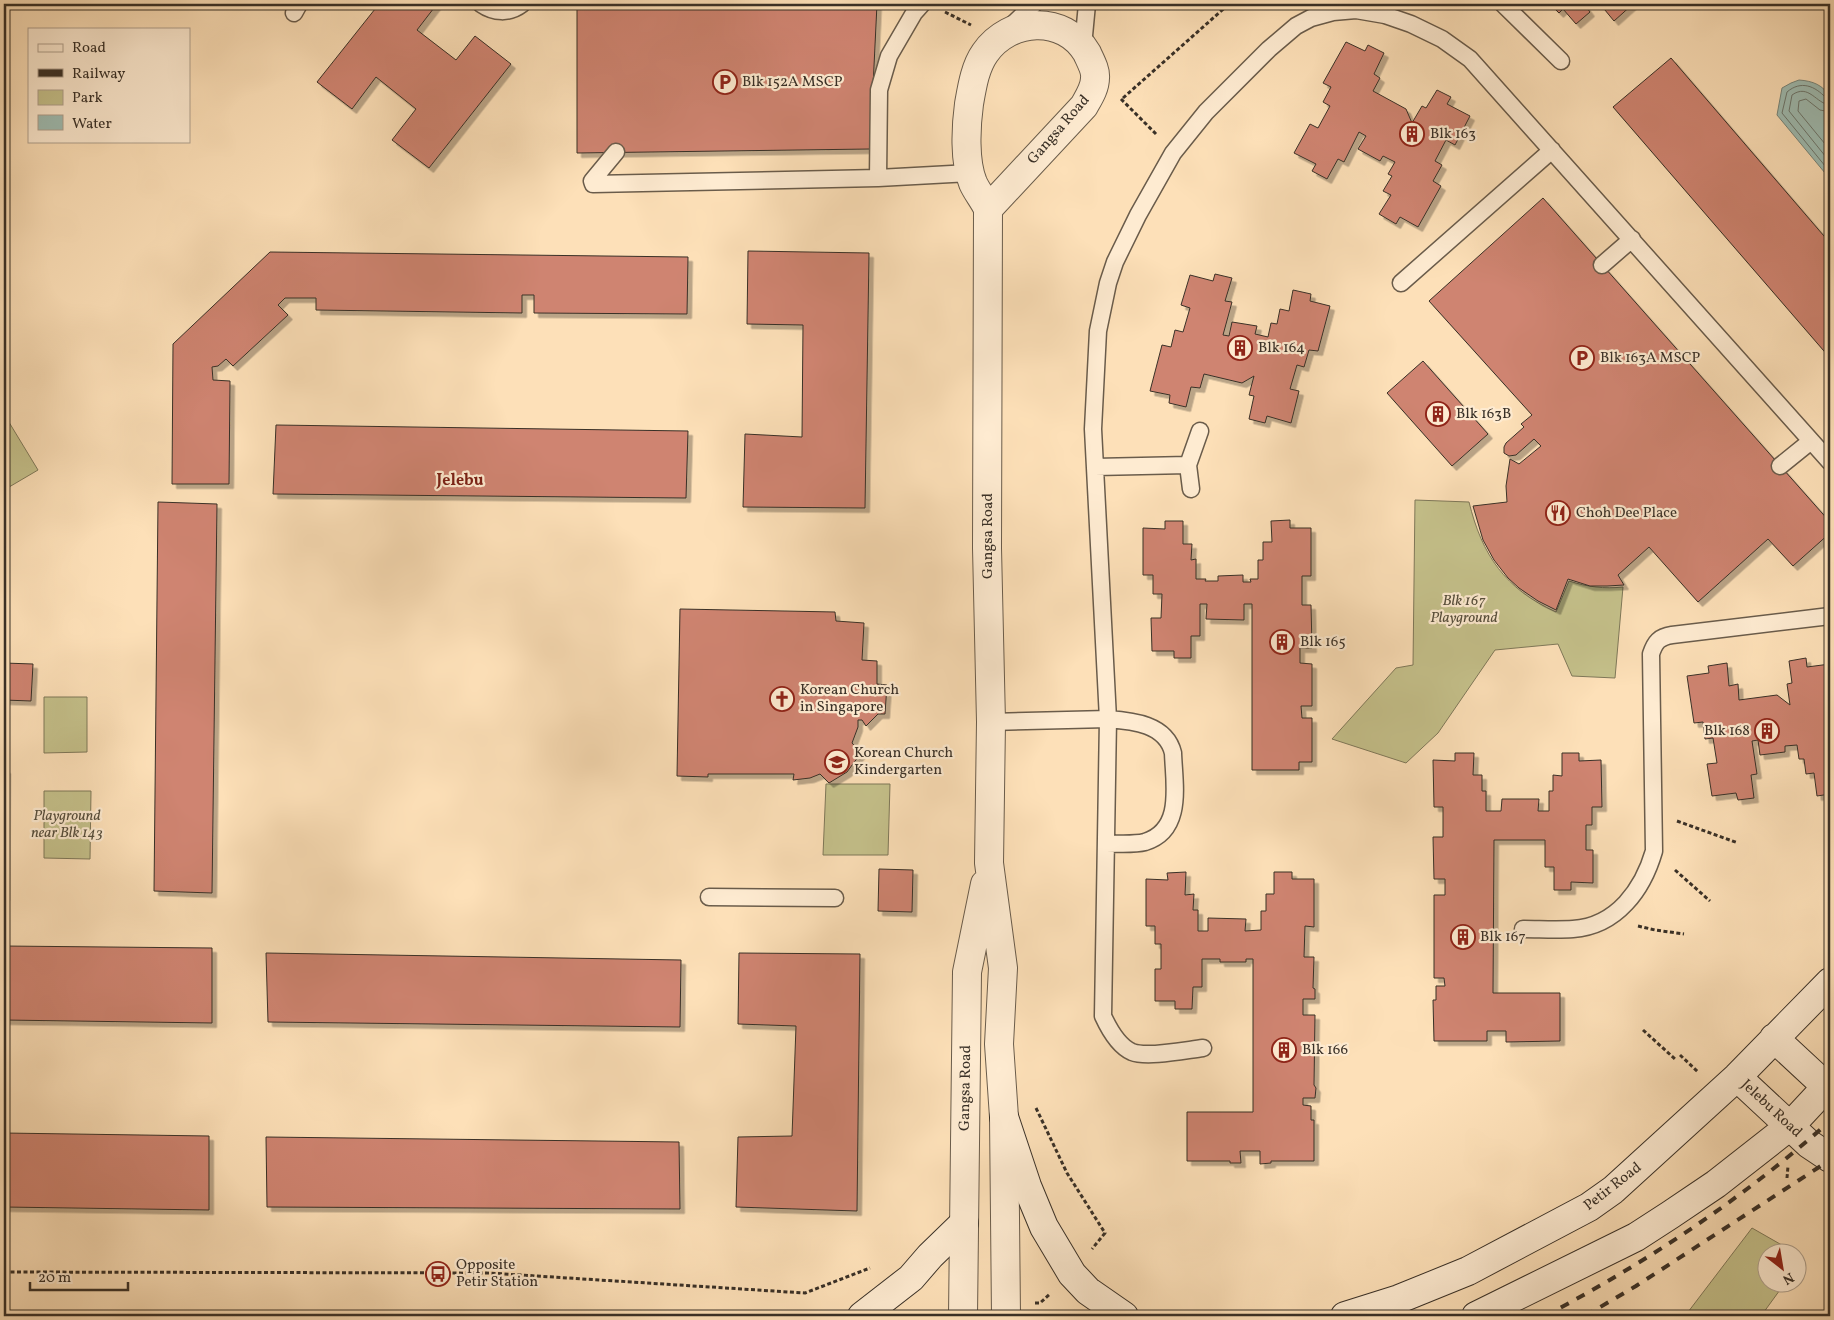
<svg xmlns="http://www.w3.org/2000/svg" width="1834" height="1320" viewBox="0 0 1834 1320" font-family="Vollkorn,serif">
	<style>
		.green { fill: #c5c18b; stroke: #7f7859 }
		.water { fill: #9fbdb3; stroke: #76857b }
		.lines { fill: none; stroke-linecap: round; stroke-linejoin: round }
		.shore { stroke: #6c766d; stroke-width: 1 }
		.building { fill: #cf8471; stroke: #393027; filter: url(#shadow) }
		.lane-casing { stroke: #6a5c4b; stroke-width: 19 }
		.street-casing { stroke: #6a5c4b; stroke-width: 30 }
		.secondary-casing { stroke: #393027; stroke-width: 30 }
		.path { stroke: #393027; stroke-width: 3; stroke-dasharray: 4 2.5; stroke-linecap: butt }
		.lane { stroke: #feebd1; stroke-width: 16 }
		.street { stroke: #feebd1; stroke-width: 28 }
		.secondary { stroke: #feebd1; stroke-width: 28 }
		.rail { stroke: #393027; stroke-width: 4; stroke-dasharray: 9 9; stroke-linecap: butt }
		.labels { text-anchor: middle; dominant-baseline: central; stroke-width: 4.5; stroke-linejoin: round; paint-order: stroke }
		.poi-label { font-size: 15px; fill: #393027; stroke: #feebd1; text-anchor: start }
		.street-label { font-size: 15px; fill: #393027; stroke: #feebd1 }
		.park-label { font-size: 15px; font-style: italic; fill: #554d3b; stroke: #feebd1 }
		.neighbourhood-label { font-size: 16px; font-weight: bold; fill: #7a1f14; stroke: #feebd1 }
	</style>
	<defs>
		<filter id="shadow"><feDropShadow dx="4.5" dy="4.5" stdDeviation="0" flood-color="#0004"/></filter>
	</defs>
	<rect width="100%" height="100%" fill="#fde0b8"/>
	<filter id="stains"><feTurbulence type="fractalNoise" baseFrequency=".004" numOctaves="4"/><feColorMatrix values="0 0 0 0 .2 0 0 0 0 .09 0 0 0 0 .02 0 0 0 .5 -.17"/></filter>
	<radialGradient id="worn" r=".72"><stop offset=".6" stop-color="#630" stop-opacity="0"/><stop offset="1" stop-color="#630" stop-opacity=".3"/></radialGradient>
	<path class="green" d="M4 414 38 470 4 490Z
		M1415 500 1469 502C1482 555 1505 589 1556 612L1569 581C1588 587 1604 589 1623 587L1615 678 1572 676 1558 644 1495 650 1438 733 1406 763 1332 739 1396 668 1413 665Z
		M44 697H87V752L44 753Z
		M826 784H890L888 855H823Z
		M44 791H91L90 859 44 858Z
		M1752 1228 1794 1252H1766V1282L1785 1283 1761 1316H1685Z"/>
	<path class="water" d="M1799 80C1813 81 1823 85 1830 97V179L1777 115 1782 88 1791 83Z"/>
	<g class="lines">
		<path class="shore" d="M1830 98H1826C1815 86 1801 80 1787 92L1782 113 1830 172
			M1830 105C1816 104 1809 83 1792 95L1789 111 1830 162
			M1830 112 1820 110 1806 99 1799 101 1798 111 1830 150"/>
	</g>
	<path class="building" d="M379 4H437L417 30 456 60 475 36 511 64 429 168 392 140 416 109 376 77 352 109 317 82Z
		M577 4H877L870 149 577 153Z
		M1550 4H1584L1590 12 1576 24 1563 9 1559 13Z
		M1600 4H1633L1614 21Z
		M1346 42 1365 51 1368 45 1384 53 1374 74 1380 78 1373 91 1406 109 1412 123 1422 106 1426 108 1437 90 1451 97 1447 104 1470 116 1455 145 1446 140 1435 161 1442 165 1433 181 1441 186 1418 227 1400 217 1396 224 1379 214 1391 195 1383 191 1392 176 1388 174 1395 162 1383 156 1380 161 1358 149 1366 136 1359 132 1344 162 1338 159 1327 179 1312 171 1316 164 1294 153 1310 124 1318 128 1330 106 1323 102 1331 87 1323 83Z
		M1671 58 1830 243V358L1613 107Z
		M1543 198 1830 522V533L1793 566 1768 539 1698 602 1649 547 1618 575 1624 585 1607 586H1590L1568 579 1556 610 1538 601 1519 588 1508 578 1494 560 1483 540 1473 506 1507 502 1506 486 1510 459 1519 464 1541 446 1534 439 1516 455 1509 456 1504 453V447L1506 443 1524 427 1521 424 1532 415 1429 301Z
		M748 251 869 253 865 508 743 507 745 434 802 437 803 325 747 324Z
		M270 252 688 257 687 314 534 313V295H522V313L316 310V298H285L278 305 288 315 233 366 226 359 218 366 212 367 213 380 230 381 229 484H172L173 344Z
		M1215 274 1232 278 1225 301 1232 302 1223 335 1229 336 1232 322 1257 326 1255 334 1268 337 1271 323 1277 324 1280 309 1289 311 1293 290 1311 294 1310 301 1330 306 1318 351 1309 350 1304 367 1297 365 1290 389 1299 391 1291 423 1267 416 1265 423 1249 419 1254 396 1249 395 1254 376 1242 383 1204 374 1200 388 1191 387 1186 407 1169 403 1170 395 1150 391 1162 345 1171 347 1175 330 1183 332 1190 308 1181 305 1190 275 1213 281Z
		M1423 361 1488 434 1452 466 1387 393Z
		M276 425 688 431 686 498 273 494Z
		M158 502 217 504 212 893 154 891Z
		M1290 520V528H1311V576H1302V605H1311L1312 648H1300V663L1312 664V706H1301L1302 718H1312V762H1299V770H1252V604H1244V620L1206 619 1207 604H1200V636H1191V658H1174V651H1152L1151 618H1161L1162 594H1153V575H1143V528L1165 529V521H1183V544H1192L1191 560 1196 559V579H1206L1205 581H1218V576L1243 575V582H1251L1250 579H1258V560H1263V542H1272L1271 521Z
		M680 609 835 612 836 621 864 623 862 660 877 661V684L887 685 885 714H878L866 726 862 720H858V727L852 743 861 753 847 772 829 783 820 774 810 778 793 780 794 774H708V777L677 776Z
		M1806 658 1807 667 1830 664V696L1826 697 1830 721V794L1817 796 1814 773 1806 774 1804 759H1799L1797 745 1785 746V752L1760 755 1758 740 1752 741 1757 774 1751 775 1754 798 1738 800 1736 793 1712 796 1707 764 1717 763 1713 738 1705 739 1703 722 1694 723 1687 676 1709 673 1708 666 1727 663 1729 686 1738 684 1739 700 1777 695 1790 705 1787 684 1792 683 1789 661Z
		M4 663 33 664 31 701 4 700Z
		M1455 753H1474L1473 775H1482V791H1486V811H1501L1502 799H1539L1538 811H1549V791H1553V775L1562 776V753H1579V761L1601 760 1602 807H1592V825H1586V850H1593V883L1571 882V890H1554V867H1545V840H1494L1493 993H1560V1041L1506 1042V1031H1487V1041H1434L1433 1000H1436V986H1445L1444 978H1434V895H1445V879H1434L1433 837H1443V807H1434L1433 760 1455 761Z
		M4 769H6L5 896H4Z
		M879 869 913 870 912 912 878 911Z
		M1186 872 1185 895 1194 894 1193 910H1198V931H1208V918L1246 919 1245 931 1261 930V911H1266V894H1274V872H1292V879H1314V927L1305 926 1304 957H1314L1313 988 1315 989V999H1303V1015H1315L1314 1085 1316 1088 1315 1098H1303V1105L1311 1106V1120H1314V1161H1271V1163L1260 1164V1151H1240L1241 1163H1230V1161H1187V1112H1253V959H1246V962H1220V959H1202V987H1193L1192 1009H1175V1001H1155V969H1161V944H1155V926H1146V879L1168 880 1167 873Z
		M4 946 212 948V1023L4 1020Z
		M266 953 681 960 680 1027 268 1022Z
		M739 953 860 954 857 1211 736 1207 738 1137 792 1136 796 1026 738 1024Z
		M4 1133 209 1136V1210L4 1207Z
		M266 1137 679 1142 680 1209 267 1207Z"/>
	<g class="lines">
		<defs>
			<path id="lane" d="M481 4C494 13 509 14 522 4
				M1503 4 1561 61
				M294 13 299 4
				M1009 28 1034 4
				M1083 46 1087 4
				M616 152 592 181 593 184 878 178 970 173
				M878 178 879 90 889 56 914 13 922 4
				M1602 265 1632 239
				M1401 283 1552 150
				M1780 466 1811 441
				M1095 467 1188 465
				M1191 489 1188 465 1200 431
				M991 722 1108 719C1133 721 1166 724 1173 753 1174 784 1184 830 1145 842 1133 845 1118 843 1106 844
				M709 897 835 898
				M1523 929C1539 929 1557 930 1573 929 1617 926 1643 889 1654 851L1651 654C1655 642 1659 637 1672 635L1830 616
				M1203 1048C1186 1050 1147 1058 1132 1052 1118 1046 1109 1029 1103 1016L1108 719 1093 429 1098 331 1108 283 1115 262 1138 215 1173 153 1206 112 1269 49 1296 26 1311 18 1333 12 1356 10 1385 15 1411 24 1442 39 1470 59 1830 462"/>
			<path id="street" d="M988 209 1084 106C1089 97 1095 88 1095 78 1096 70 1090 60 1087 53 1064 14 1009 18 985 53 975 67 972 87 969 104 966 126 964 161 973 183 977 192 984 200 988 209L987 548 991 722 989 863 1003 968 999 1044 1004 1117 1006 1316
				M963 1316 967 972 985 884"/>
			<path id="secondary" d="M1774 1038 1830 1090
				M1737 1077 1809 1144 1830 1158
				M1004 1117 1027 1186 1044 1227 1072 1274 1088 1291 1124 1316
				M862 1316 911 1278 930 1256 964 1223
				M1345 1316 1399 1299 1468 1271 1589 1207 1613 1190 1737 1077 1830 982
				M1476 1316 1636 1237 1670 1215 1716 1184 1790 1126 1830 1083"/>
		</defs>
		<use href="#lane" class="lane-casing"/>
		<use href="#street" class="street-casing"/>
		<use href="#secondary" class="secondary-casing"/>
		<path class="path" d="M945 12 971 25
			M1123 98 1229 4
			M1121 99 1156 134
			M1826 800 1830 806
			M1677 821 1738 843
			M1675 870 1710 901
			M1638 926 1655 930 1684 934
			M1643 1030 1675 1059
			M1680 1055 1698 1072
			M1036 1108 1067 1173 1105 1233 1092 1249
			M1787 1178 1788 1166
			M4 1272 489 1273 805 1293 870 1268
			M1035 1303H1040L1050 1294"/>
		<use href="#lane" class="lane"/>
		<use href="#street" class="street"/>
		<use href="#secondary" class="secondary"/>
		<path class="rail" d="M1545 1316C1647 1262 1744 1198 1830 1121
			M1585 1316 1636 1286 1830 1160"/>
	</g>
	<defs>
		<symbol id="parking-ring" viewBox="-11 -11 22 22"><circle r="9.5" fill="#feebd1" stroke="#8f2418" stroke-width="1.5"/><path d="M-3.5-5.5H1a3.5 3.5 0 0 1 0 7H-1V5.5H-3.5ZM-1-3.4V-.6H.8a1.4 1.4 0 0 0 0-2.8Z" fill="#8f2418"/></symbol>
		<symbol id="building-ring" viewBox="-11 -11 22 22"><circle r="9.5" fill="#feebd1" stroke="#8f2418" stroke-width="1.5"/><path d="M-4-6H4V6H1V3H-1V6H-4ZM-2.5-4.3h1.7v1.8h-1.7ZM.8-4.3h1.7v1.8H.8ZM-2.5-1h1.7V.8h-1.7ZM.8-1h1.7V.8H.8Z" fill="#8f2418"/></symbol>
		<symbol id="restaurant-ring" viewBox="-11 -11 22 22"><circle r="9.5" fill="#feebd1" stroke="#8f2418" stroke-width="1.5"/><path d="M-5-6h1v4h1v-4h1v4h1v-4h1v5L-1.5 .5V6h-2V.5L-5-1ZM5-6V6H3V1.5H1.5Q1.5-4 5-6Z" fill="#8f2418"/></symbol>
		<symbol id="church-ring" viewBox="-11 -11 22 22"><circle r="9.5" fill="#feebd1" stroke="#8f2418" stroke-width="1.5"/><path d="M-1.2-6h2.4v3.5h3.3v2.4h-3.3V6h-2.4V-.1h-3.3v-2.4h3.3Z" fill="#8f2418"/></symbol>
		<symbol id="school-ring" viewBox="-11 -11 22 22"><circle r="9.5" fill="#feebd1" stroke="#8f2418" stroke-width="1.5"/><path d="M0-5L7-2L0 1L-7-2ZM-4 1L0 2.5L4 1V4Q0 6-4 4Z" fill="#8f2418"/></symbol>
		<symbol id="bus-ring" viewBox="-11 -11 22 22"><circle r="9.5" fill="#feebd1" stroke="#8f2418" stroke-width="1.5"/><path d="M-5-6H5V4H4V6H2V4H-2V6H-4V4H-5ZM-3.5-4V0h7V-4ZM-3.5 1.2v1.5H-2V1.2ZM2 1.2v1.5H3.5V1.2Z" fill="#8f2418"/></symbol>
	</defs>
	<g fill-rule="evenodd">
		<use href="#parking-ring" x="711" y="68" width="28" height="28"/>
		<use href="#building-ring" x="1398" y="120" width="28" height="28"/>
		<use href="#building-ring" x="1226" y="334" width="28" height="28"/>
		<use href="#parking-ring" x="1568" y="344" width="28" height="28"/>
		<use href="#building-ring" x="1424" y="400" width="28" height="28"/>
		<use href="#restaurant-ring" x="1544" y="499" width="28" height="28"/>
		<use href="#building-ring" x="1268" y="628" width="28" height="28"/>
		<use href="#church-ring" x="768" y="685" width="28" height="28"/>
		<use href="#building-ring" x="1753" y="717" width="28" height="28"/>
		<use href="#school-ring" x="823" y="748" width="28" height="28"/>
		<use href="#building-ring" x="1449" y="923" width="28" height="28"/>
		<use href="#building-ring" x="1270" y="1036" width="28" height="28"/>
		<use href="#bus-ring" x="424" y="1260" width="28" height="28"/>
	</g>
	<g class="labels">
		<g class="poi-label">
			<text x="742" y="82">Blk 152A MSCP</text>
			<text x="1430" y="134">Blk 163</text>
			<text x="1258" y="348">Blk 164</text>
			<text x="1600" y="358">Blk 163A MSCP</text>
			<text x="1456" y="414">Blk 163B</text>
			<text x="1576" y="513">Choh Dee Place</text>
			<text x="1300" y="642">Blk 165</text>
			<text x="800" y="690">Korean Church<tspan x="800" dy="17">in Singapore</tspan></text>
			<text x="1750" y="731" text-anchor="end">Blk 168</text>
			<text x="854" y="753">Korean Church<tspan x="854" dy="17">Kindergarten</tspan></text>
			<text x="1480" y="937">Blk 167</text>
			<text x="1302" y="1050">Blk 166</text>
			<text x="456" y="1265">Opposite<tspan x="456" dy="17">Petir Station</tspan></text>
		</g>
		<g class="street-label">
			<text transform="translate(1059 130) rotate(-49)">Gangsa Road</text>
			<text transform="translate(988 536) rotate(-90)">Gangsa Road</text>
			<text transform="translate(966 1088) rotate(-89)">Gangsa Road</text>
			<text transform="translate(1771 1109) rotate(43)">Jelebu Road</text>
			<text transform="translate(1613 1187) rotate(-38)">Petir Road</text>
		</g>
		<g class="park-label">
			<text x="1464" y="601">Blk 167<tspan x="1464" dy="17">Playground</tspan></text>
			<text x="67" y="816">Playground<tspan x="67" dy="17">near Blk 143</tspan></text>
		</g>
		<g class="neighbourhood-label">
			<text x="460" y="481">Jelebu</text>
		</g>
	</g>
	<rect width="1834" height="1320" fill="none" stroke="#fde0b8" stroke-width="20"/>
	<rect x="5" y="5" width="1824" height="1310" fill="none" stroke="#393027" stroke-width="2.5"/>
	<rect x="10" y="10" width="1814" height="1300" fill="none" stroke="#393027"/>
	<rect x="28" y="28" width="162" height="115" fill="#feebd1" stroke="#afa08d"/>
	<rect x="38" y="44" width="25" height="8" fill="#feebd1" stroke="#afa08d"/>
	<text x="72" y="52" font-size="15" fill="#393027">Road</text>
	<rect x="38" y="69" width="25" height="8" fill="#393027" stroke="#afa08d"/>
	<text x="72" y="78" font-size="15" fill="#393027">Railway</text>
	<rect x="38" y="90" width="25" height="15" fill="#c5c18b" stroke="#afa08d"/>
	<text x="72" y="102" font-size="15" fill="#393027">Park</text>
	<rect x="38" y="115" width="25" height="15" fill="#9fbdb3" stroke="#afa08d"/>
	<text x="72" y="128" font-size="15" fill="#393027">Water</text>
	<g transform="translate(1782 1268) rotate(149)"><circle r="24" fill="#feebd1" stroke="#afa08d"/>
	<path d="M0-4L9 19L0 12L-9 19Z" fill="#8f2418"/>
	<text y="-8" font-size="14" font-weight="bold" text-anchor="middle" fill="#393027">N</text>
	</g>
	<path d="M30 1282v8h98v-8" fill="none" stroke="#393027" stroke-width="2.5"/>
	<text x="38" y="1282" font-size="15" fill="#393027" stroke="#feebd1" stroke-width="4" paint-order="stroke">20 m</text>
	<rect width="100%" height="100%" filter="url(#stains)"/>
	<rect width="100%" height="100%" fill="url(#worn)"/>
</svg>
